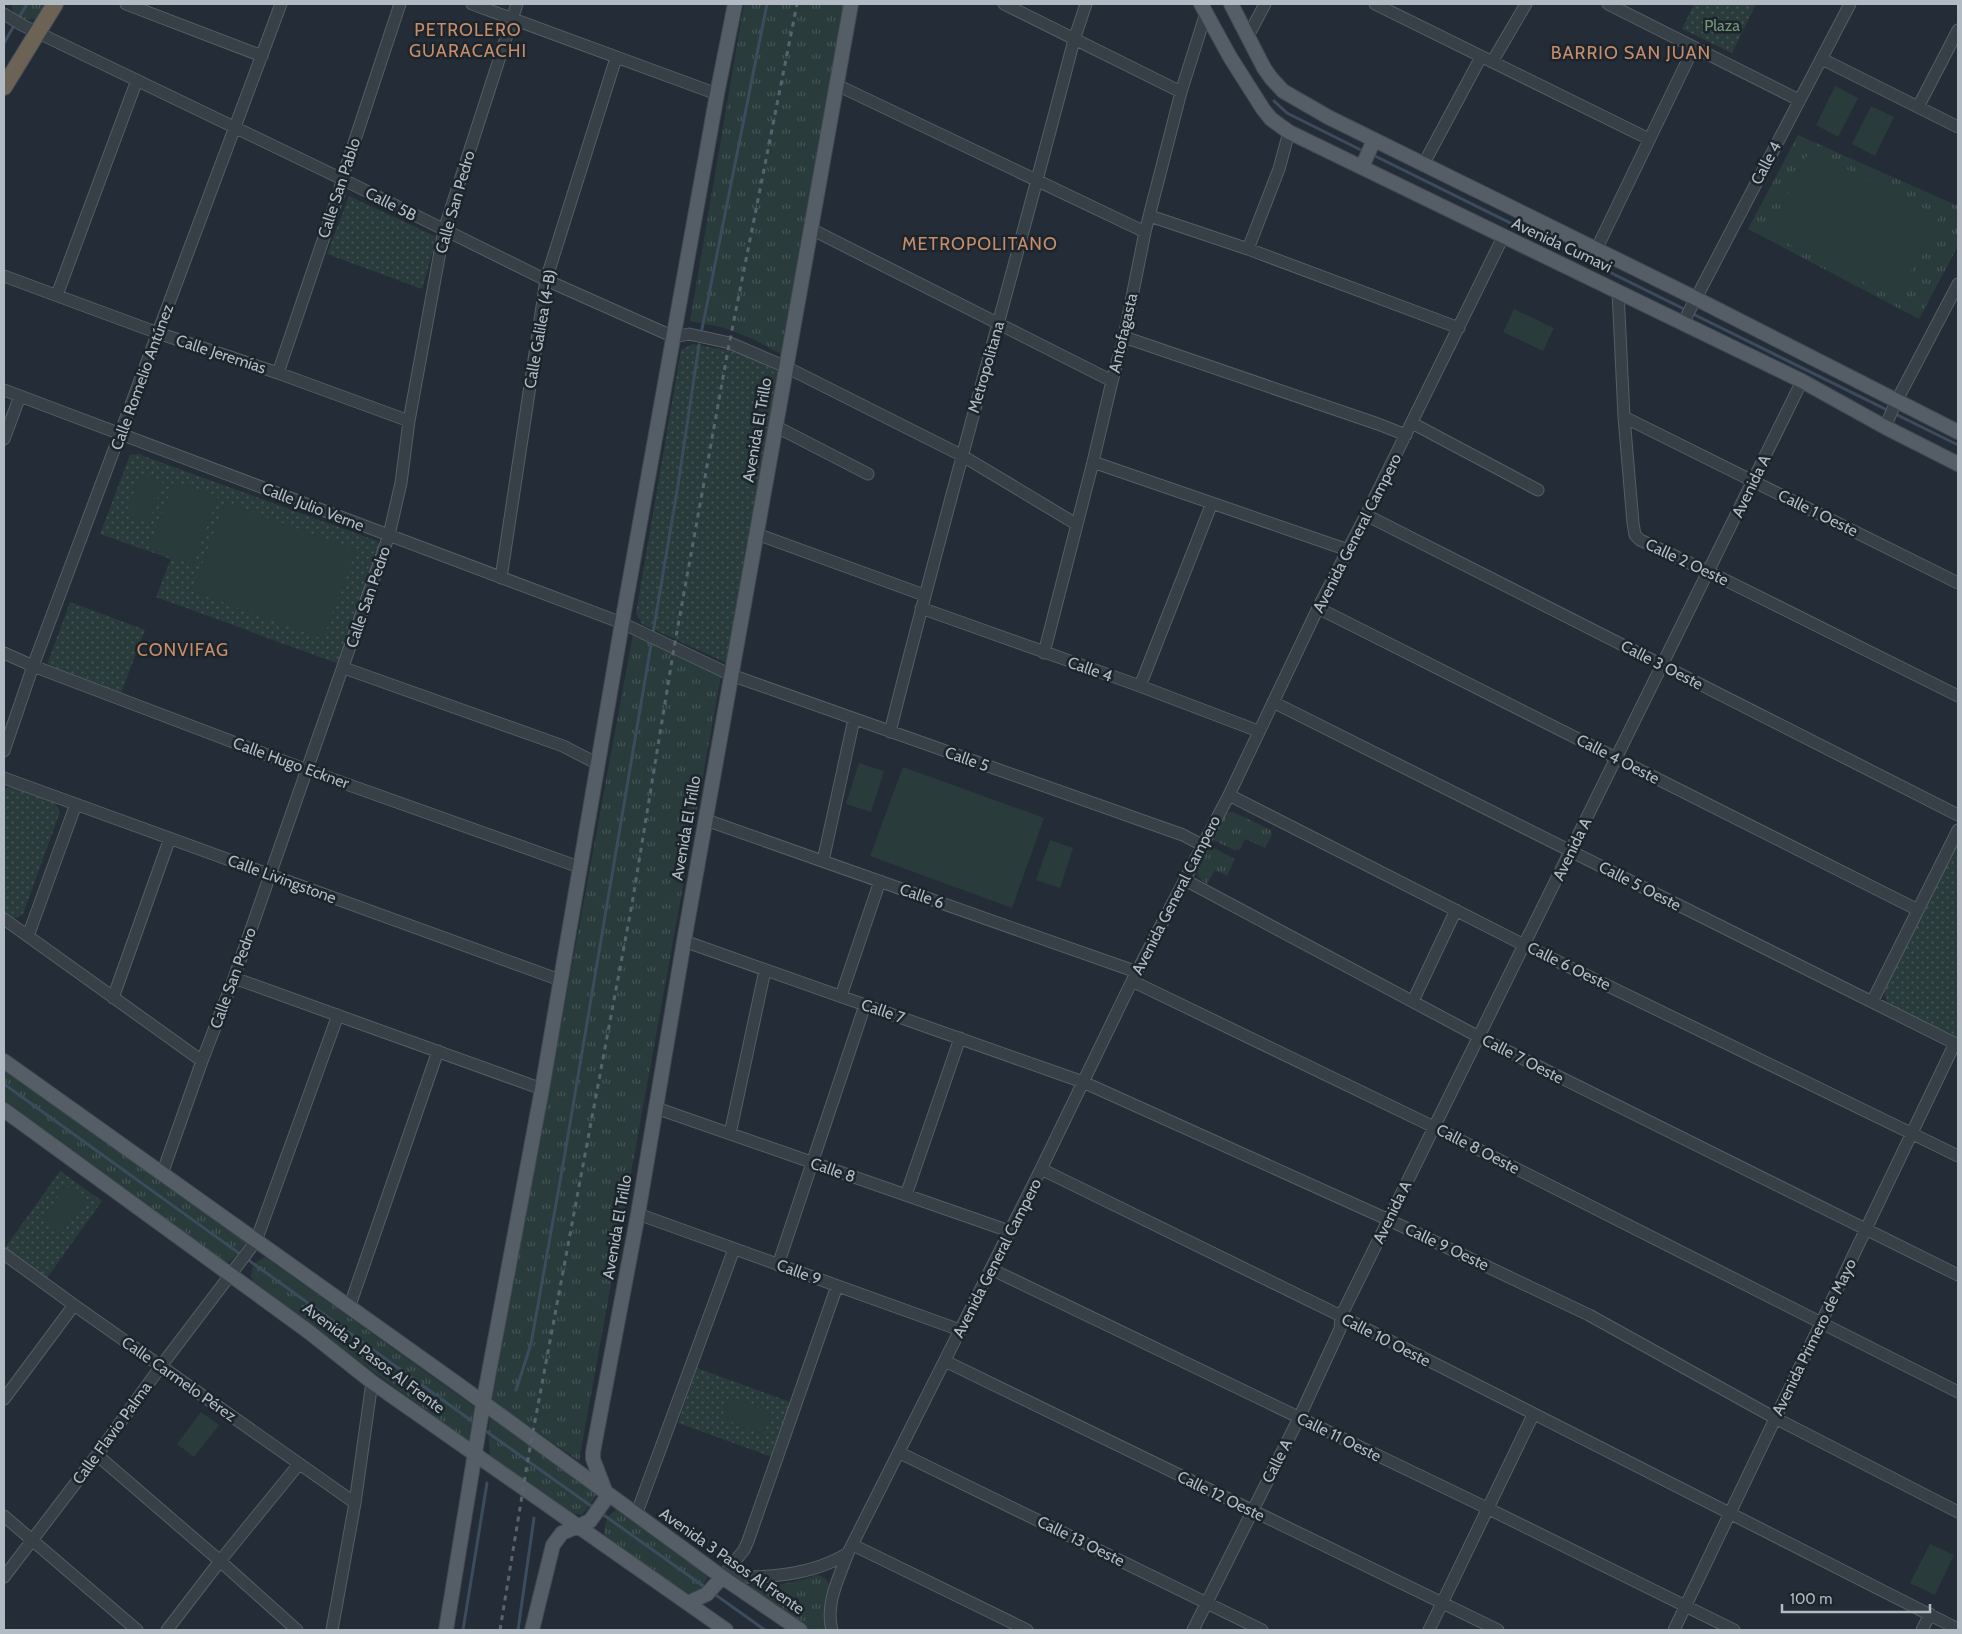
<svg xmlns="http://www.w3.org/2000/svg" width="1962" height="1634" viewBox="0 0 1962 1634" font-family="Cabin,sans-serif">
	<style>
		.grass { fill: url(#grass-tufts) }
		.park { fill: url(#park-dots) }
		.pitch { fill: #293b3a }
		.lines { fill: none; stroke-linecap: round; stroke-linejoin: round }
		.stream { stroke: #3b4c5e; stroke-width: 3 }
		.minor-casing { stroke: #555d65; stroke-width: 13 }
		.major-casing { stroke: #404850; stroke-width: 16 }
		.highway-casing { stroke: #424a52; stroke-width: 18 }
		.minor { stroke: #373f47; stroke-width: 11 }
		.major { stroke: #555e67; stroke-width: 14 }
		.highway { stroke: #6c6255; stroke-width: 16 }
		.rail { stroke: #59636e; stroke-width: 3; stroke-dasharray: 5 5; stroke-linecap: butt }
		.labels { text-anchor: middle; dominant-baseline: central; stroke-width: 5; stroke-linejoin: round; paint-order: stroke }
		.park-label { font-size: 16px; fill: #739679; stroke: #1c242c }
		.street-label { font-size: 16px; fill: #b2bac3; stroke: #1c242c }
		.neighbourhood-label { font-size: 18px; letter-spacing: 1px; fill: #c78c6a; stroke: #1c242c }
	</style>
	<defs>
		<pattern id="grass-tufts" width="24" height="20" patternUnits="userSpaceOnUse" patternTransform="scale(1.25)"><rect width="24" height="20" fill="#293b3a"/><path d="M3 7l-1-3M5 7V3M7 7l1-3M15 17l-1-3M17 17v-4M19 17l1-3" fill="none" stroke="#465555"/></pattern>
		<pattern id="park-dots" width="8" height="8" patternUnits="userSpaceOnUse" patternTransform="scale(1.25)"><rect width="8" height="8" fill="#293b3a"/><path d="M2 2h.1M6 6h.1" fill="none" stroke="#465555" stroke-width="1.8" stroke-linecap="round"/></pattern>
	</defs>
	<rect width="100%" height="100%" fill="#242d37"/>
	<path class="grass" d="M11 4H48L42 15C30 22 25 21 14 14Z
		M744 4H847L785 356 753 339 725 328 690 321Z
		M1798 135 1958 206V246L1919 319 1748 229Z
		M633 634 721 676 579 1461 492 1400Z
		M1227 812H1233L1271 830 1272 835 1265 848 1245 839 1240 850 1237 849 1236 851 1213 840Z
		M1210 846 1235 859 1227 876 1215 870 1207 884 1198 877 1197 871Z
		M4 1066 248 1240 230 1262 222 1261 4 1104Z
		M265 1257 475 1407 470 1442 255 1286 251 1276 253 1265Z
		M490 1416 597 1495 582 1515 566 1512 530 1488 490 1455 488 1431Z
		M620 1509 709 1574 702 1588 688 1595 604 1535C605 1523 607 1512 620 1509Z
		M816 1575C837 1579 826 1592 824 1606 824 1614 826 1623 828 1630H811L746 1585C770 1587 793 1584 816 1575Z"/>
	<path class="park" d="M1694 4H1756L1732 53 1682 29Z
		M349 196 437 237 422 289 327 254Z
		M693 344 736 352 782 373 729 664 642 624 636 613 681 350Z
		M138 454 377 541 382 548 339 664 156 597 171 559 100 534 130 455Z
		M70 602 145 630 119 698 50 670 48 662Z
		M13 787 54 802 60 812 23 914C15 920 12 918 4 913V789Z
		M1958 840V1039L1888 1003 1884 992Z
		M60 1171 102 1201 47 1278 5 1248Z
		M697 1368 790 1402 772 1457 678 1423Z"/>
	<path class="pitch" d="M1835 86 1858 98 1838 137 1816 125Z
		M1871 106 1894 117 1875 156 1852 144Z
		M1810 150 1939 216 1897 299 1767 233Z
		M1514 309 1554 328 1543 351 1503 332Z
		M140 474 163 482 149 523 126 515Z
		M174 481 218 497 193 565 149 548Z
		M225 502 356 550 323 639 192 591Z
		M859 763 884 771 871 812 846 804Z
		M903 767 1044 818 1012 908 870 856Z
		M1050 840 1073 848 1060 888 1036 880Z
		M66 1186 86 1201 60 1235 41 1220Z
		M730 1396 772 1413 763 1434 721 1418Z
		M201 1412 219 1425 194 1457 177 1444Z
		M1930 1544 1954 1555 1935 1595 1910 1583Z"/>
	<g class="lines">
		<path class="stream" d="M18 19 27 4
			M4 43 15 24
			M1274 101 1287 113 1365 152
			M1371 154 1686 310
			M1691 313 1958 445
			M702 329 767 4
			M4 1084 476 1424
			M516 1390 531 1344 564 1159 678 485 699 345
			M483 1429 594 1508
			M601 1513 706 1588
			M713 1593 765 1630
			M463 1630 487 1483
			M518 1630 534 1518"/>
		<defs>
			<path id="minor" d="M126 4 262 56
				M472 4 717 94
				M1004 4 1181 92
				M1375 4 1649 139
				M1608 4 1799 100
				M4 14 22 25 342 179 546 280 674 337 689 334 730 343 786 367 961 455 1076 524
				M1248 36 1265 4
				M1822 59 1958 127
				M1492 62 1526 4
				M837 85 1145 232
				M1918 107 1958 30
				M1423 165 1481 57
				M1150 216 1248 249 1459 328
				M811 229 1112 381
				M1248 249 1279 169 1289 132
				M1596 250 1694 47
				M4 276 158 333 278 373 409 421
				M1618 291 1624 417 1633 523 1635 535 1640 540 1709 572 1958 696
				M57 295 137 80
				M1683 323 1850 4
				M1124 337 1378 424 1406 435
				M278 373 339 193 342 179 400 4
				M4 390 622 623 731 675 1183 835 1202 845
				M1624 417 1958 583
				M1412 423 1538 490
				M775 426 868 474
				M1885 427 1896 402 1958 284
				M4 439 20 396
				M1093 462 1348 550
				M1366 515 1958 815
				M757 534 924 595
				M501 578 546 280 616 58
				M921 608 1140 686 1258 731
				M1318 608 1918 910
				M4 653 33 666 307 770 579 867
				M1044 653 1093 462 1112 381 1124 337 1145 232 1181 92 1206 13
				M344 668 563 746 598 764
				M1140 686 1212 503
				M1273 702 1958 1045
				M890 732C948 500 1014 271 1074 40L1086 4
				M4 751 33 666 281 4
				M4 778 560 980
				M1229 795 1524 945 1958 1156
				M706 820 1137 972
				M823 861 854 719
				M1185 880 1479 1037 1958 1275
				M4 919 202 1061
				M28 936 76 804
				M684 941 1083 1082 1389 1220 1589 1315 1775 1418 1958 1512
				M234 978 542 1089
				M1132 981 1434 1127 1958 1392
				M841 996 880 881
				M113 998 170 838
				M1413 1001 1456 910
				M1872 1002 1958 830
				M656 1108 1009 1231
				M730 1134 765 970
				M1041 1169 1341 1316 1958 1629
				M162 1174 202 1061 234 978 389 535 401 483 409 421 444 230 517 4
				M906 1195 960 1038
				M638 1214 960 1330
				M4 1254 74 1305 355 1503
				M778 1265 865 1005
				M991 1269 1487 1508 1734 1630
				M349 1308 438 1051
				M945 1361 1498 1630
				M4 1399 74 1305
				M900 1453 1262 1630
				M97 1455 220 1561 297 1630
				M636 1515 734 1249
				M4 1516 137 1630
				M853 1545 1027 1630
				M4 1577 97 1455 161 1366 256 1241 338 1015
				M722 1577 744 1550 748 1541 837 1286
				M722 1577C765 1578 812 1576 848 1553
				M167 1630 220 1561 299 1464
				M332 1630 355 1503 372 1382
				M832 1630C825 1603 839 1578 848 1553L1041 1169 1132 981 1229 795 1318 608 1366 515 1503 237
				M1193 1630 1299 1418 1340 1329 1341 1316 1802 381
				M1429 1630 1533 1415
				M1674 1630 1955 1043
				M1922 1630 1930 1614"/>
			<path id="major" d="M1201 4 1230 57 1263 109 1271 119 1289 132 1802 381 1885 427 1958 464
				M1231 4 1264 68 1271 78 1283 91 1328 117 1695 298 1958 432
				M1362 167 1374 140
				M4 1061 459 1385 722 1577 800 1630
				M4 1110 309 1332 372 1382 726 1630
				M688 1603 707 1594 722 1577
				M446 1630 483 1404 542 1089 622 623 717 94 735 4
				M532 1630 553 1545 562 1533 590 1521 605 1500 606 1493 593 1459V1452L638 1214 684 941 851 4"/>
			<path id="highway" d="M4 87 55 4"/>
		</defs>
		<use href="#minor" class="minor-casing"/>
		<use href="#major" class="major-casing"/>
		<use href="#highway" class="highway-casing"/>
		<use href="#minor" class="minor"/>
		<use href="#major" class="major"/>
		<use href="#highway" class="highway"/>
		<path class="rail" d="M500 1630 529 1453 632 904 674 648 728 350 797 4"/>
	</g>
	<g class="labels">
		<g class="park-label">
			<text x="1722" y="25">Plaza</text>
		</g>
		<g class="street-label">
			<text transform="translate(1766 163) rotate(-62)">Calle 4</text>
			<text transform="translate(339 188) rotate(-72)">Calle San Pablo</text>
			<text transform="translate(455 202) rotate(-74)">Calle San Pedro</text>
			<text transform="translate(391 204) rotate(27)">Calle 5B</text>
			<text transform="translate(1562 245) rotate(25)">Avenida Cumavi</text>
			<text transform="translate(540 329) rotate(-80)">Calle Galilea (4-B)</text>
			<text transform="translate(1123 333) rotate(-77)">Antofagasta</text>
			<text transform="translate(221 354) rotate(18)">Calle Jeremías</text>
			<text transform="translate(986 367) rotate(-74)">Metropolitana</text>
			<text transform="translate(142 377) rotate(-70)">Calle Romelio Antúnez</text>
			<text transform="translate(757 430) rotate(-80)">Avenida El Trillo</text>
			<text transform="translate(1751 486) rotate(-64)">Avenida A</text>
			<text transform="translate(313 507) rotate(21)">Calle Julio Verne</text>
			<text transform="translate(1818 513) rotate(26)">Calle 1 Oeste</text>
			<text transform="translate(1357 533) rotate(-63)">Avenida General Campero</text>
			<text transform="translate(1687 562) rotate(25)">Calle 2 Oeste</text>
			<text transform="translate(368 597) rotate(-71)">Calle San Pedro</text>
			<text transform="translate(1662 665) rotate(27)">Calle 3 Oeste</text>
			<text transform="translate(1090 669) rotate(19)">Calle 4</text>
			<text transform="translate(967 759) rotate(19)">Calle 5</text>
			<text transform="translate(1618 759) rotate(27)">Calle 4 Oeste</text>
			<text transform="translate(291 763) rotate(20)">Calle Hugo Eckner</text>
			<text transform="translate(686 828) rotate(-80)">Avenida El Trillo</text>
			<text transform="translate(1572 849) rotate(-64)">Avenida A</text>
			<text transform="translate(282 879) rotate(20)">Calle Livingstone</text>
			<text transform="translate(1640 886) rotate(27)">Calle 5 Oeste</text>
			<text transform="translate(1176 895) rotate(-63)">Avenida General Campero</text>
			<text transform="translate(922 896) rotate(19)">Calle 6</text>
			<text transform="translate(1569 966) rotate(26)">Calle 6 Oeste</text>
			<text transform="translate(233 978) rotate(-70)">Calle San Pedro</text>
			<text transform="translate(883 1011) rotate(19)">Calle 7</text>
			<text transform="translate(1523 1059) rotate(27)">Calle 7 Oeste</text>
			<text transform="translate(1478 1149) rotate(27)">Calle 8 Oeste</text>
			<text transform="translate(833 1170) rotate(19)">Calle 8</text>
			<text transform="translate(1392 1212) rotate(-64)">Avenida A</text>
			<text transform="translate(617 1227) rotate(-80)">Avenida El Trillo</text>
			<text transform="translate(1447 1247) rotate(25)">Calle 9 Oeste</text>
			<text transform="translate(997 1258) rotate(-63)">Avenida General Campero</text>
			<text transform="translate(799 1272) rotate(20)">Calle 9</text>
			<text transform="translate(1814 1337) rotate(-64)">Avenida Primero de Mayo</text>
			<text transform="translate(1386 1340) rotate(27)">Calle 10 Oeste</text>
			<text transform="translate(374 1358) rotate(37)">Avenida 3 Pasos Al Frente</text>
			<text transform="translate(179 1379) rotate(35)">Calle Carmelo Pérez</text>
			<text transform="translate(112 1433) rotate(-54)">Calle Flavio Palma</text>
			<text transform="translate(1339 1437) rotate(26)">Calle 11 Oeste</text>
			<text transform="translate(1277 1461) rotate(-63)">Calle A</text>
			<text transform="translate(1221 1496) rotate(26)">Calle 12 Oeste</text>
			<text transform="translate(1081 1541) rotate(26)">Calle 13 Oeste</text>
			<text transform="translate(732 1561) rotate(35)">Avenida 3 Pasos Al Frente</text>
		</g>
		<g class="neighbourhood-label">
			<text x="468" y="30">PETROLERO<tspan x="468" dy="21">GUARACACHI</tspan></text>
			<text x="1631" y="53">BARRIO SAN JUAN</text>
			<text x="980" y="244">METROPOLITANO</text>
			<text x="183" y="650">CONVIFAG</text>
		</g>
	</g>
	<rect width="1962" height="1634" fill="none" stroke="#b2bac3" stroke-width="10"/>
	<path d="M1782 1604v8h148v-8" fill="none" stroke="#b2bac3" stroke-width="2.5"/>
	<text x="1790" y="1604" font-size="15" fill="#b2bac3" stroke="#1c242c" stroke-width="4" paint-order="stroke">100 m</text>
</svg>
